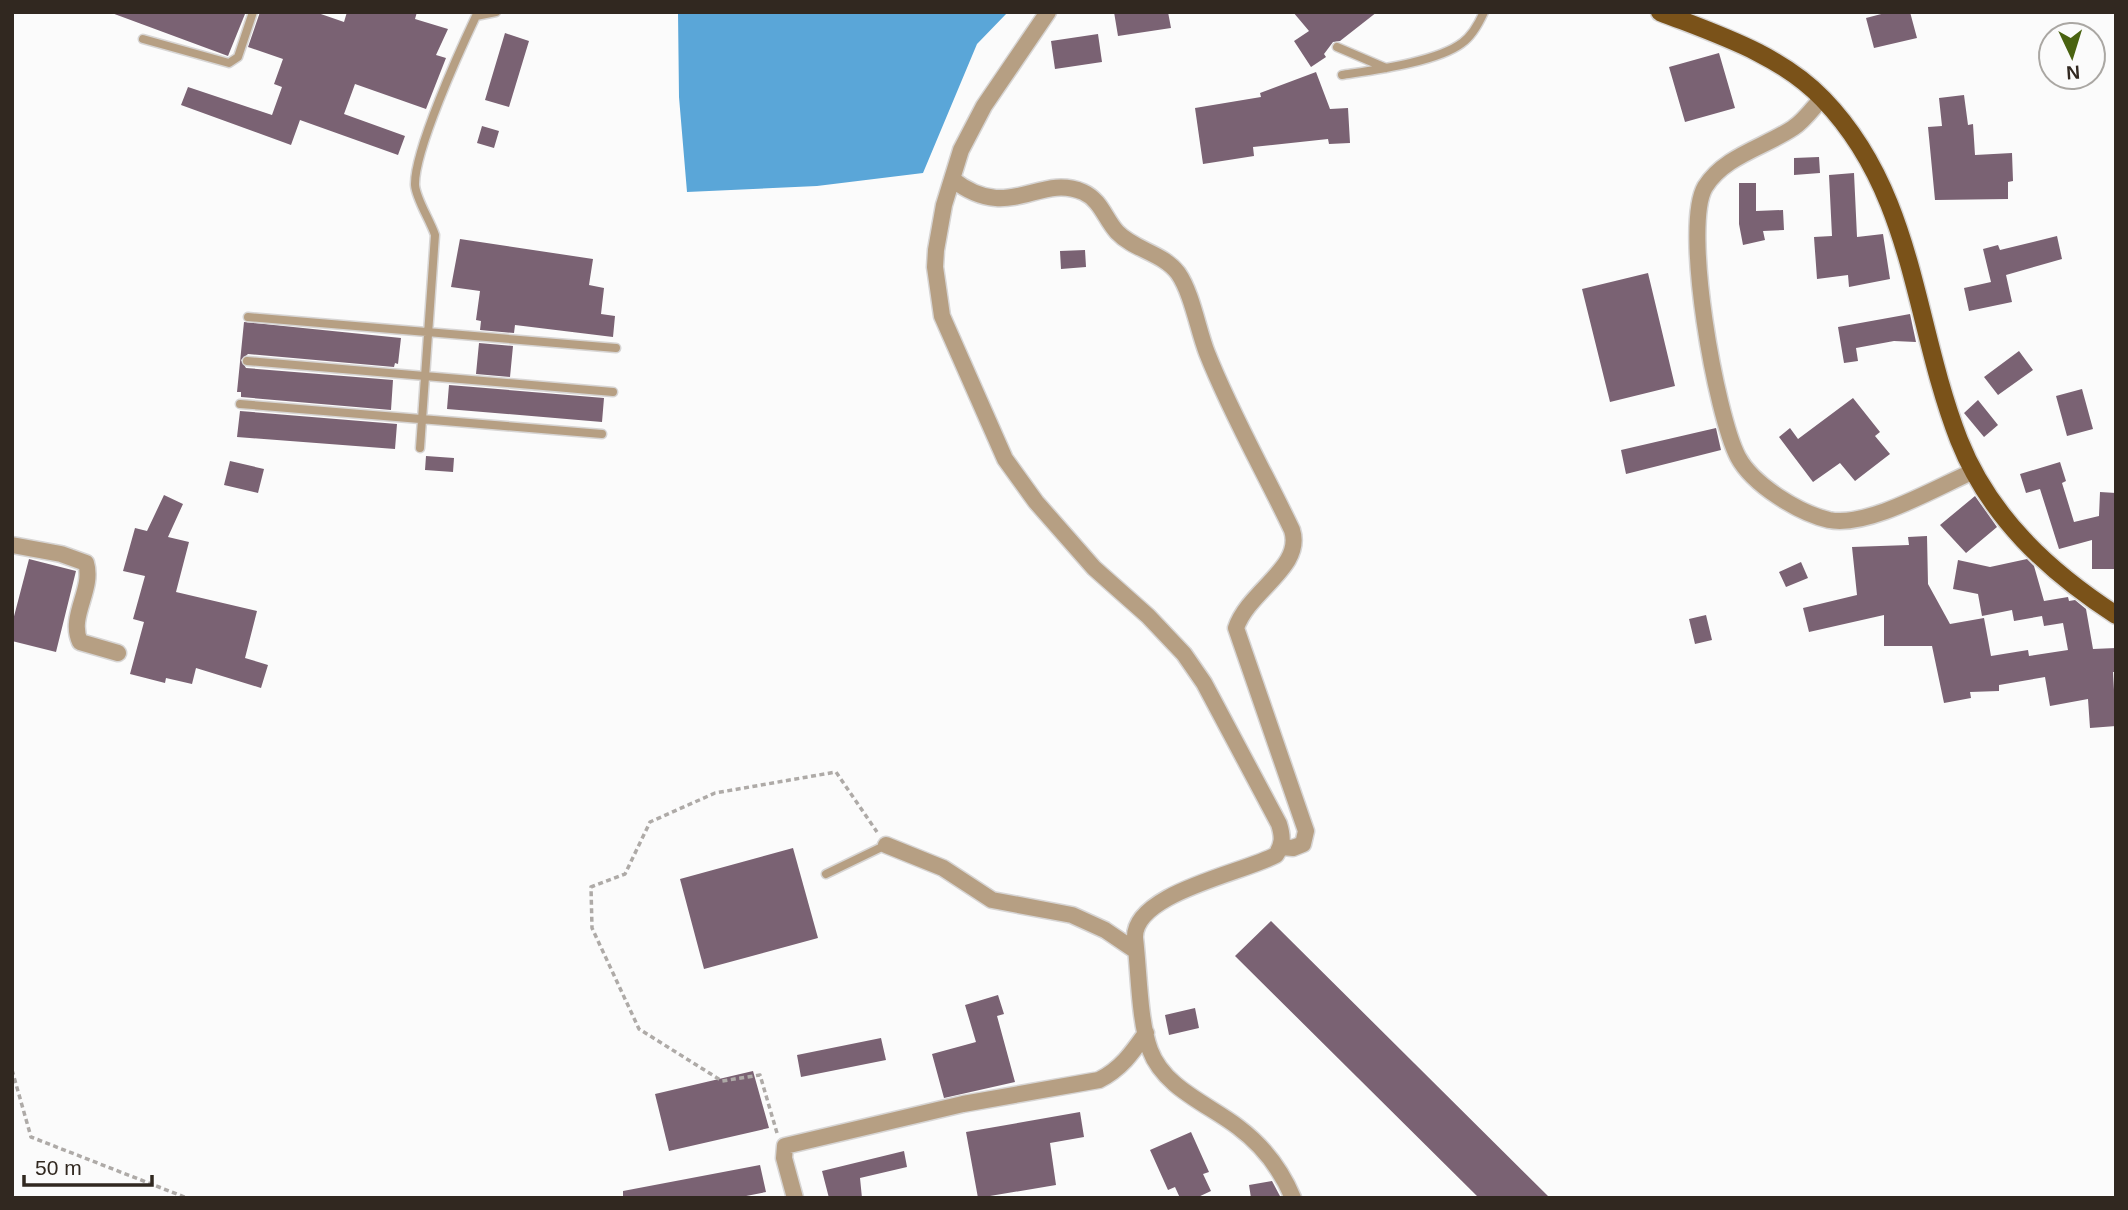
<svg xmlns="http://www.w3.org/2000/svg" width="2128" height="1210" viewBox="0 0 2128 1210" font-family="Helvetica,sans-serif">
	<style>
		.water { fill: #5aa6d8 }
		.building { fill: #7a6273 }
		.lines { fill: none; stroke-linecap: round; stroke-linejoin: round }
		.service-casing { stroke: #d7d5d4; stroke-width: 11 }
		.minor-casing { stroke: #d7d5d4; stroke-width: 19 }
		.primary-casing { stroke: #d7d5d4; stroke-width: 21 }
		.path { stroke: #aeaaa7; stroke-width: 3.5; stroke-dasharray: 5 3.5; stroke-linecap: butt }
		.service { stroke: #b69f83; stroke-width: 8 }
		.minor { stroke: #b69f83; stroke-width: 16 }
		.primary { stroke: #7a5219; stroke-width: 18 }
	</style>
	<rect width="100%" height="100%" fill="#fbfbfb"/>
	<path class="water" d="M678 12H1008L977 44 923 173 817 186 687 192 679 97Z"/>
	<path class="building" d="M109 12H240L245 14 228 56Z
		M260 12H315L344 22 347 12H417L415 19 448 29 436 55 446 58 426 109 355 84 344 114 405 136 398 155 300 120 291 145 181 105 188 87 272 115 282 87 274 84 283 59 248 47Z
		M1114 12H1168L1171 28 1118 36Z
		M1293 12H1377L1340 41 1333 42 1324 54 1326 57 1311 67 1294 41 1309 31Z
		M1889 12H1910L1917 38 1874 48 1866 18Z
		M505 33 529 41 509 107 485 100Z
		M1098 34 1102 62 1055 69 1051 41Z
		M1719 53 1735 108 1685 122 1669 67Z
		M1316 72 1330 109 1348 108 1350 143 1329 144 1328 139 1253 147 1254 156 1203 164 1195 108 1261 97 1260 93Z
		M1964 95 1968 125 1973 124 1975 155 2012 153 2013 181 2008 182V199L1935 200 1928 127 1942 126 1939 98Z
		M482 126 499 131 494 148 477 143Z
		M1819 157 1820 173 1794 175V158Z
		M1854 173 1857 237 1883 234 1890 279 1849 287 1848 275 1817 279 1814 237 1832 236 1829 175Z
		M1739 183H1756V211L1783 210 1784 230 1763 231 1765 240 1743 245 1739 224Z
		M2057 236 2062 259 2006 275 2012 302 1969 311 1964 288 1991 282 1983 249 1998 245 2000 250Z
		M460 239 593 259 589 285 604 288 601 314 615 316 613 337 515 325 514 333 480 330 481 321 476 320 480 291 451 287Z
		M1085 250 1086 267 1061 269 1060 251Z
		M1648 273 1675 386 1610 402 1582 289Z
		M1910 314 1916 342 1894 341 1856 348 1858 361 1844 363 1838 327Z
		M244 322 401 338 398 364 395 363 394 367 248 354 241 360 246 368 393 380 391 410 241 397V392H237Z
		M479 343 513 346 510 377 476 374Z
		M2019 351 2033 370 1998 395 1984 377Z
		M449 385 604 398 602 422 447 409Z
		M2082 389 2093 429 2067 436 2056 396Z
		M1853 398 1880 432 1875 436 1890 454 1855 481 1840 463 1813 482 1779 437 1790 428 1798 439Z
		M1978 400 1998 425 1984 437 1964 413Z
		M240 411 397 424 395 449 237 437Z
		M1716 428 1721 450 1626 474 1621 450Z
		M426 456 454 458 453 472 425 470Z
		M230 461 264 469 258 493 224 485Z
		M2060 462 2066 481 2062 483 2074 522 2099 516 2100 492 2116 493 2114 569H2092V540L2059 549 2040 489 2026 493 2020 474Z
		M164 495 183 504 168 537 189 542 176 592 257 611 245 658 268 665 261 688 196 668 192 684 166 678 165 683 130 674 144 622 133 619 145 576 123 571 135 528 147 531Z
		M1975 496 1997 527 1966 553 1940 525Z
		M1927 536 1928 584 1950 624 1984 618 1991 656 2028 650 2029 656 2068 650 2063 623 2044 626 2042 616 2014 621 2012 610 1982 616 1978 594 1953 589 1958 560 1990 567 2027 559 2034 566 2044 601 2068 597 2069 601 2075 600 2086 609 2093 649 2116 648V672H2113L2116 726 2090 728 2088 699 2050 706 2045 677 1999 685V691L1970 692 1971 698 1944 703 1932 646H1884V615L1809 632 1803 608 1857 595 1852 547 1909 545 1908 537Z
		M29 559 76 571 56 652 12 641V624Z
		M1801 562 1808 578 1786 587 1779 572Z
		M1706 615 1712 640 1695 644 1689 619Z
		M793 848 818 938 704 969 680 879Z
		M1271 921 1550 1198H1479L1235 956Z
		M998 995 1004 1014 997 1016 1015 1082 944 1098 932 1054 976 1042 965 1005Z
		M1195 1008 1199 1028 1169 1035 1165 1015Z
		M881 1038 886 1060 801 1077 797 1055Z
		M753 1071 769 1128 669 1151 655 1094Z
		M1080 1112 1084 1137 1050 1143 1056 1185 978 1198 966 1132Z
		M1191 1132 1209 1172 1203 1174 1211 1191 1196 1198H1180L1175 1187 1168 1190 1150 1150Z
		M904 1151 907 1167 860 1178 862 1198H829L822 1171Z
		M760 1165 766 1192 736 1198H623V1191Z
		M1272 1181 1281 1198H1251L1249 1185Z"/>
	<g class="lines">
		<defs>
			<path id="service" d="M143 39 229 63 238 57 253 12
				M1337 47 1386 68
				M1342 75C1374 70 1437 62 1462 43 1472 36 1479 23 1484 12
				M248 317 616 348
				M247 361 613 392
				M240 404 602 434
				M420 448 435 235C430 220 416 199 415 185 414 151 460 50 476 16L496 12
				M826 874 886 845"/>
			<path id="minor" d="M1048 12 984 106 961 150 944 205 936 250 935 267 942 316 1005 459 1036 502 1094 568 1148 616 1184 654 1204 683 1279 824C1283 837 1283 844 1276 855 1243 873 1133 893 1135 938 1139 970 1139 1021 1150 1050 1164 1088 1208 1104 1238 1127 1262 1145 1281 1169 1293 1198
				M1822 98C1813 108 1804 121 1793 128 1765 147 1724 156 1705 187 1682 227 1716 415 1738 457 1753 485 1799 513 1829 520 1868 528 1937 487 1974 471
				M952 179C1009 224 1038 173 1083 192 1101 200 1105 219 1117 232 1134 250 1163 253 1178 273 1192 293 1198 330 1207 353 1231 414 1264 471 1292 530 1304 567 1249 590 1236 628L1306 831 1303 844 1293 848 1282 847
				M12 545 61 554 86 563C94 590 68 616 80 642L118 653
				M886 845 943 868 992 900 1072 915 1105 930 1136 951
				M795 1198 784 1158 785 1146 963 1104 1099 1080C1121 1069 1132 1053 1146 1033"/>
			<path id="primary" d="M1660 12C1716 34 1780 54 1823 99 1915 194 1913 322 1959 440 1989 516 2048 571 2116 615"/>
		</defs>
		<use href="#service" class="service-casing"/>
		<use href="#minor" class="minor-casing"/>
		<use href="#primary" class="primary-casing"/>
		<path class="path" d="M12 1070 31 1137 187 1198
			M777 1133 760 1075 722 1081 639 1029 592 928 591 887 625 874 650 822 715 793 836 772 877 832"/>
		<use href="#service" class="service"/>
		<use href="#minor" class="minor"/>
		<use href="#primary" class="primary"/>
	</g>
	<rect width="2128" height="1210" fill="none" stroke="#312820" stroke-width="28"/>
	<g transform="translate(2072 56) rotate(176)"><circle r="33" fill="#fbfbfb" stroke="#aaa7a3" stroke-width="2"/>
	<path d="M0-5L12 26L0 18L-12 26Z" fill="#496210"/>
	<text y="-10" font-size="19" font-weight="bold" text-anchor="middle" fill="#312820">N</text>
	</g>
	<path d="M24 1175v10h128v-10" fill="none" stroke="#312820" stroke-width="3.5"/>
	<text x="35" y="1175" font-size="21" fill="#312820" stroke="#fbfbfb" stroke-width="5" paint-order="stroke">50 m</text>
</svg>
